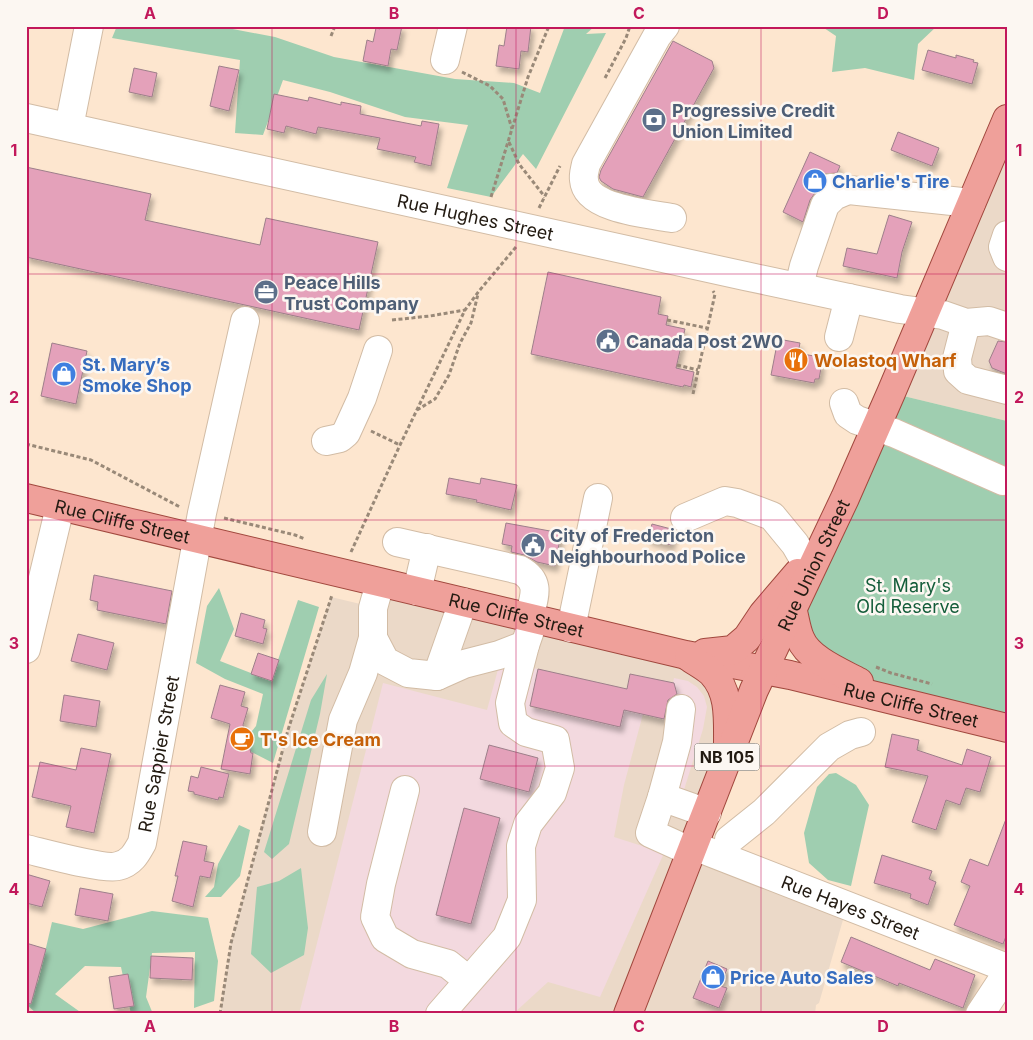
<svg xmlns="http://www.w3.org/2000/svg" width="1033" height="1040" viewBox="0 0 1033 1040" font-family="Inter,sans-serif">
	<style>
		.commercial { fill: #ebd9c8 }
		.industrial { fill: #f3d9df; fill-rule: evenodd }
		.green { fill: #9fceb0 }
		.building { fill: #e4a1ba; stroke: #9d7f8a; filter: url(#shadow) }
		.lines { fill: none; stroke-linecap: round; stroke-linejoin: round }
		.minor-casing { stroke: #d2bca5; stroke-width: 30 }
		.major-casing { stroke: #a1483e; stroke-width: 30 }
		.path { stroke: #998978; stroke-width: 3; stroke-dasharray: 4 2.5; stroke-linecap: butt }
		.minor { stroke: #fff; stroke-width: 28 }
		.major { stroke: #efa09a; stroke-width: 28 }
		.grid { fill: none; stroke: #c2185b; stroke-width: 1; stroke-opacity: 0.55 }
		.labels { text-anchor: middle; dominant-baseline: central; stroke-width: 5; stroke-linejoin: round; paint-order: stroke }
		.shield { fill: #fcf7f2; stroke: #635c54; stroke-width: 1 }
		.shield-label { font-size: 16px; font-weight: bold; fill: #221a11 }
		.service-label { font-size: 18px; font-weight: bold; fill: #4e5e75; stroke: #fcf7f2; text-anchor: start }
		.shop-label { font-size: 18px; font-weight: bold; fill: #366cbe; stroke: #fcf7f2; text-anchor: start }
		.street-label { font-size: 18px; fill: #221a11; stroke: #fcf7f2 }
		.food-label { font-size: 18px; font-weight: bold; fill: #c56008; stroke: #fcf7f2; text-anchor: start }
		.park-label { font-size: 18px; fill: #145d3a; stroke: #fcf7f2 }
		.neatline { fill: none; stroke: #c2185b; stroke-width: 2 }
		.grid-label { font-size: 16px; text-anchor: middle; font-weight: bold; fill: #c2185b }
	</style>
	<defs>
		<filter id="shadow"><feDropShadow dx="3" dy="5.5" stdDeviation="2.5" flood-color="#0004"/></filter>
	</defs>
	<rect width="100%" height="100%" fill="#fde6cf"/>
	<path class="commercial" d="M1007 118V421L891 393Z
		M380 583 686 655 728 707 694 846 847 906 819 1003 816 1005 815 1014H220L231 943 288 730 331 597 373 607Z"/>
	<path class="industrial" d="M500 662 538 669 530 707 620 727 624 710 643 714 624 785 614 837 664 853 600 997 548 982 513 1014H299L383 683 487 710ZM464 808 499 818 471 924 436 915Z
		M674 678 688 681 697 687 704 696 707 707 703 729 683 793 658 787 677 696 673 683Z"/>
	<path class="green" d="M117 26H217L275 37 334 57 455 79 514 83 540 93 565 26H595L586 34 606 33 536 169 523 154 491 197 447 188 468 125 405 117 330 92 283 80 263 135 235 133 240 60 112 38Z
		M821 26H937L918 44 914 80 865 68 832 72 836 36Z
		M891 393 1007 421V728L829 667 792 608Z
		M219 588 234 629 220 661 271 681 298 600 319 607 273 763 240 746 256 726 263 694 225 679 196 663 207 606Z
		M327 674 320 714 289 844 272 859 264 852 311 700Z
		M836 773 856 785 869 805 851 886 828 880 809 863 804 833 817 787 829 774Z
		M239 825 250 830 240 876 221 897H205L214 887 218 864Z
		M301 868 308 928 304 955 271 973 251 954 257 887 279 881Z
		M152 911 208 918 218 961 214 1001 194 1008 195 952 152 953 146 997 153 1014H131L121 967 85 966 55 994 83 1014H37L26 1004V991L38 982 52 922 83 929Z"/>
	<path class="building" d="M380 26H402L397 50 391 49 388 66 363 61 367 40 373 42 376 28 380 29Z
		M507 26H531L528 52 521 51 519 69 496 66 499 45 504 46Z
		M673 41 712 61 714 68 643 197 613 189 601 181 599 177 601 170Z
		M928 50 956 58V55L974 60 973 62 978 63 972 84 922 70Z
		M219 66 239 70 229 111 210 106Z
		M134 68 157 73 152 97 129 92Z
		M274 94 308 101 309 97 341 105V102L361 106 360 114 421 126 422 121 439 124 431 166 414 162 416 157 377 149 380 138 318 127 316 134 286 126 284 133 267 129Z
		M898 132 939 148 932 166 891 150Z
		M810 152 840 166 837 173 824 174 817 179 815 186V193L810 200 803 222 783 212Z
		M26 167 151 194 145 220 260 245 266 218 378 242 359 330 26 257Z
		M889 215 912 222 902 252 897 278 843 266 847 248 877 254Z
		M548 272 661 297 658 314 668 316 666 325 685 329 676 368 694 372 691 387 684 385 683 387 531 354Z
		M778 339 800 343 798 353 819 357 818 363H822L819 379H815L814 383 771 375Z
		M998 341 1007 342V374L992 368 989 361Z
		M52 343 87 351 76 404 41 396Z
		M449 478 480 484 481 478 517 485 511 510 476 502 477 500 446 494Z
		M506 523 561 533 555 566 537 562 524 555 511 552 512 546 502 544Z
		M652 524 675 530 671 545 648 539Z
		M94 575 172 591 166 624 97 610 98 602 90 600Z
		M241 613 265 620 263 628 267 629 263 644 235 636Z
		M78 634 114 643 107 670 71 661Z
		M258 653 279 660 272 681 251 674Z
		M538 669 627 689 630 674 674 683 677 694 668 700 664 719 624 710 620 727 530 706Z
		M220 685 245 692 241 706 248 708 243 725 251 753H253L250 774 221 769 230 724 211 718Z
		M64 695 100 701 96 727 60 721Z
		M892 734 919 740 917 750 962 765 967 749 991 757 980 792 966 788 960 805 946 800 936 830 912 822 928 776 885 767Z
		M489 745 538 758 529 792 480 779Z
		M81 748 111 754 94 833 66 827 71 806 32 797 40 762 76 770Z
		M201 767 229 774 223 798 219 797 218 800 194 794V792L188 791 191 776 198 778Z
		M464 808 500 818 471 924 436 915Z
		M1006 819 1007 934 1003 944 954 925 970 886 961 882 970 859 988 866Z
		M183 841 207 846 204 861 214 863 210 878 200 876 193 907 172 901 178 876H175Z
		M882 855 932 871 929 879 936 882 928 905 910 898 911 894 874 883Z
		M26 874 50 881 42 907 26 903Z
		M80 888 113 894 108 921 75 915Z
		M851 937 930 970 935 959 975 975 963 1008 899 983 898 986 841 962Z
		M26 943 46 949 31 1004 26 1003Z
		M151 956 193 958 192 980 150 978Z
		M708 961 727 969 720 986 727 988 719 1008 693 998Z
		M128 974 134 1006 114 1009 109 977Z"/>
	<g class="lines">
		<defs>
			<g id="minor">
				<path d="M665 26 657 36 586 164C585 169 583 175 584 180 586 209 649 214 672 218"/>
				<path d="M445 60 453 26"/>
				<path id="s1" d="M26 118 745 276 900 309 943 315 966 323 989 321 1007 327"/>
				<path d="M69 127 89 26"/>
				<path d="M830 188 971 203"/>
				<path d="M1007 235 1003 247 1007 257"/>
				<path d="M799 287 804 266 825 205 834 196 848 190"/>
				<path d="M966 323 957 358 958 371 968 380 1007 390"/>
				<path d="M839 337 849 298"/>
				<path d="M844 403 848 414 857 420 894 433 1003 481"/>
				<path d="M326 441 340 438 346 433 362 398 378 350"/>
				<path d="M685 518 725 501 737 503 772 516 795 544 806 563"/>
				<path d="M397 542 520 570C542 582 534 597 529 618"/>
				<path d="M380 583 373 608V638L385 661 408 673 437 676 464 664 499 655 525 645"/>
				<path d="M417 591 427 548"/>
				<path d="M571 628 598 498"/>
				<path d="M26 649 60 507"/>
				<path d="M437 676 463 602"/>
				<path d="M681 709 677 742 662 797 650 833 692 852"/>
				<path d="M405 790 381 884 375 917 385 938 412 954 448 964 468 980"/>
				<path d="M662 797 707 813"/>
				<path d="M322 832 343 720 363 673 373 638"/>
				<path d="M729 840 764 812 829 747 850 735 861 732"/>
				<path id="s2" d="M694 846 1007 968"/>
				<path id="s3" d="M26 849C43 853 105 870 118 866 131 863 136 854 142 843L202 513 245 321"/>
				<path d="M440 1014 507 937 522 900 521 846 528 824 552 793 560 768 555 740 526 732 513 723 510 703 525 645 534 619"/>
				<path d="M980 1014 1007 973"/>
			</g>
			<g id="major">
				<path id="s4" d="M26 498 686 655 790 675 1007 728"/>
				<path d="M792 608C795 618 796 629 800 638 808 659 840 672 859 682"/>
				<path d="M705 653 733 650 747 638 763 614 798 573"/>
				<path d="M689 657C696 662 706 667 712 673 730 692 728 718 728 743"/>
				<path id="s5" d="M628 1014 754 690 845 498 891 393 1007 119"/>
			</g>
		</defs>
		<use href="#minor" class="minor-casing"/>
		<use href="#major" class="major-casing"/>
		<path class="path" d="M331 36 335 26
			M462 72 490 86 503 99 512 129
			M605 78 626 38 630 26
			M509 142 519 164 545 197
			M491 197 528 77 549 26
			M539 208 560 166
			M392 320 430 316 465 310
			M667 320 707 328
			M677 365 698 370
			M693 394 715 294 713 291
			M417 410 435 399 449 375 460 343 471 323 478 294
			M371 431 400 445
			M26 444 91 460 180 507
			M224 518 295 535 305 539
			M351 552 400 445 465 310 479 291 516 247
			M876 667 891 673 932 684
			M220 1014 231 943 288 730 332 595"/>
		<use href="#minor" class="minor"/>
		<use href="#major" class="major"/>
	</g>
	<path class="grid" d="M272 26V1014M516 26V1014M761 26V1014M26 274H1007M26 520H1007M26 766H1007"/>
	<defs>
		<symbol id="bank-disc" viewBox="-11 -11 22 22"><circle r="9.5" fill="#5c6f8a" stroke="#fcf7f2"/><path d="M-6-4H6V4H-6ZM0-2.3a2.3 2.3 0 1 0 0 4.6a2.3 2.3 0 1 0 0-4.6Z" fill="#fff"/></symbol>
		<symbol id="shop-disc" viewBox="-11 -11 22 22"><circle r="9.5" fill="#3f7fe0" stroke="#fcf7f2"/><path d="M-5-2.5h2.3a2.7 3.5 0 0 1 5.4 0H5L5.5 6h-11ZM-1.5-2.5h3a1.5 2.3 0 0 0-3 0Z" fill="#fff"/></symbol>
		<symbol id="office-disc" viewBox="-11 -11 22 22"><circle r="9.5" fill="#5c6f8a" stroke="#fcf7f2"/><path d="M-6-3h4V-5.5h4V-3h4V5H-6ZM-1-4.5V-3h2v-1.5ZM-6 0V1H6V0Z" fill="#fff"/></symbol>
		<symbol id="civic-disc" viewBox="-11 -11 22 22"><circle r="9.5" fill="#5c6f8a" stroke="#fcf7f2"/><path d="M-.6-6.5H3V-4.5H.6V-3L4-1V1h2V6H-6V1h2V-1L-.6-3ZM-1.2 2.5V6h2.4V2.5Z" fill="#fff"/></symbol>
		<symbol id="restaurant-disc" viewBox="-11 -11 22 22"><circle r="9.5" fill="#e8710a" stroke="#fcf7f2"/><path d="M-5-6h1v4h1v-4h1v4h1v-4h1v5L-1.5 .5V6h-2V.5L-5-1ZM5-6V6H3V1.5H1.5Q1.5-4 5-6Z" fill="#fff"/></symbol>
		<symbol id="cafe-disc" viewBox="-11 -11 22 22"><circle r="9.5" fill="#e8710a" stroke="#fcf7f2"/><path d="M-5.5-4.5H6V0H3Q3 3.5 0 3.5H-2.5Q-5.5 3.5-5.5 0ZM3-3.2v2h1.7v-2ZM-6 4.5H4V6H-6Z" fill="#fff"/></symbol>
	</defs>
	<g fill-rule="evenodd">
		<use href="#bank-disc" x="640" y="106" width="28" height="28"/>
		<use href="#shop-disc" x="801" y="167" width="28" height="28"/>
		<use href="#office-disc" x="252" y="278" width="28" height="28"/>
		<use href="#civic-disc" x="594" y="327" width="28" height="28"/>
		<use href="#restaurant-disc" x="782" y="346" width="28" height="28"/>
		<use href="#shop-disc" x="50" y="360" width="28" height="28"/>
		<use href="#civic-disc" x="519" y="531" width="28" height="28"/>
		<use href="#cafe-disc" x="228" y="725" width="28" height="28"/>
		<use href="#shop-disc" x="699" y="963" width="28" height="28"/>
	</g>
	<g class="labels">
		<rect class="shield" x="694.5" y="743.5" width="65" height="27" rx="4"/>
		<g class="shield-label">
			<text x="727" y="757">NB 105</text>
		</g>
		<g class="service-label">
			<text x="672" y="110">Progressive Credit<tspan x="672" dy="21">Union Limited</tspan></text>
			<text x="284" y="282">Peace Hills<tspan x="284" dy="21">Trust Company</tspan></text>
			<text x="626" y="341">Canada Post 2W0</text>
			<text x="550" y="535">City of Fredericton<tspan x="550" dy="21">Neighbourhood Police</tspan></text>
		</g>
		<g class="shop-label">
			<text x="832" y="181">Charlie's Tire</text>
			<text x="82" y="364">St. Mary’s<tspan x="82" dy="21">Smoke Shop</tspan></text>
			<text x="730" y="977">Price Auto Sales</text>
		</g>
		<g class="street-label">
			<text stroke="none"><textPath href="#s1" startOffset="460">Rue Hughes Street</textPath></text>
			<text stroke="none"><textPath href="#s4" startOffset="99">Rue Cliffe Street</textPath></text>
			<text stroke="none"><textPath href="#s5" startOffset="486">Rue Union Street</textPath></text>
			<text stroke="none"><textPath href="#s4" startOffset="504">Rue Cliffe Street</textPath></text>
			<text stroke="none"><textPath href="#s4" startOffset="909">Rue Cliffe Street</textPath></text>
			<text stroke="none"><textPath href="#s3" startOffset="219">Rue Sappier Street</textPath></text>
			<text stroke="none"><textPath href="#s2" startOffset="168">Rue Hayes Street</textPath></text>
		</g>
		<g class="food-label">
			<text x="814" y="360">Wolastoq Wharf</text>
			<text x="260" y="739">T's Ice Cream</text>
		</g>
		<g class="park-label">
			<text x="908" y="585">St. Mary's<tspan x="908" dy="21">Old Reserve</tspan></text>
		</g>
	</g>
	<rect width="1033" height="1040" fill="none" stroke="#fcf7f2" stroke-width="55"/>
	<rect x="28" y="28" width="978" height="984" class="neatline"/>
	<g class="grid-label">
		<text x="150" y="19">A</text>
		<text x="394" y="19">B</text>
		<text x="639" y="19">C</text>
		<text x="883" y="19">D</text>
		<text x="14" y="156">1</text>
		<text x="1019" y="156">1</text>
		<text x="14" y="403">2</text>
		<text x="1019" y="403">2</text>
		<text x="14" y="649">3</text>
		<text x="1019" y="649">3</text>
		<text x="14" y="895">4</text>
		<text x="1019" y="895">4</text>
		<text x="150" y="1032">A</text>
		<text x="394" y="1032">B</text>
		<text x="639" y="1032">C</text>
		<text x="883" y="1032">D</text>
	</g>
</svg>
